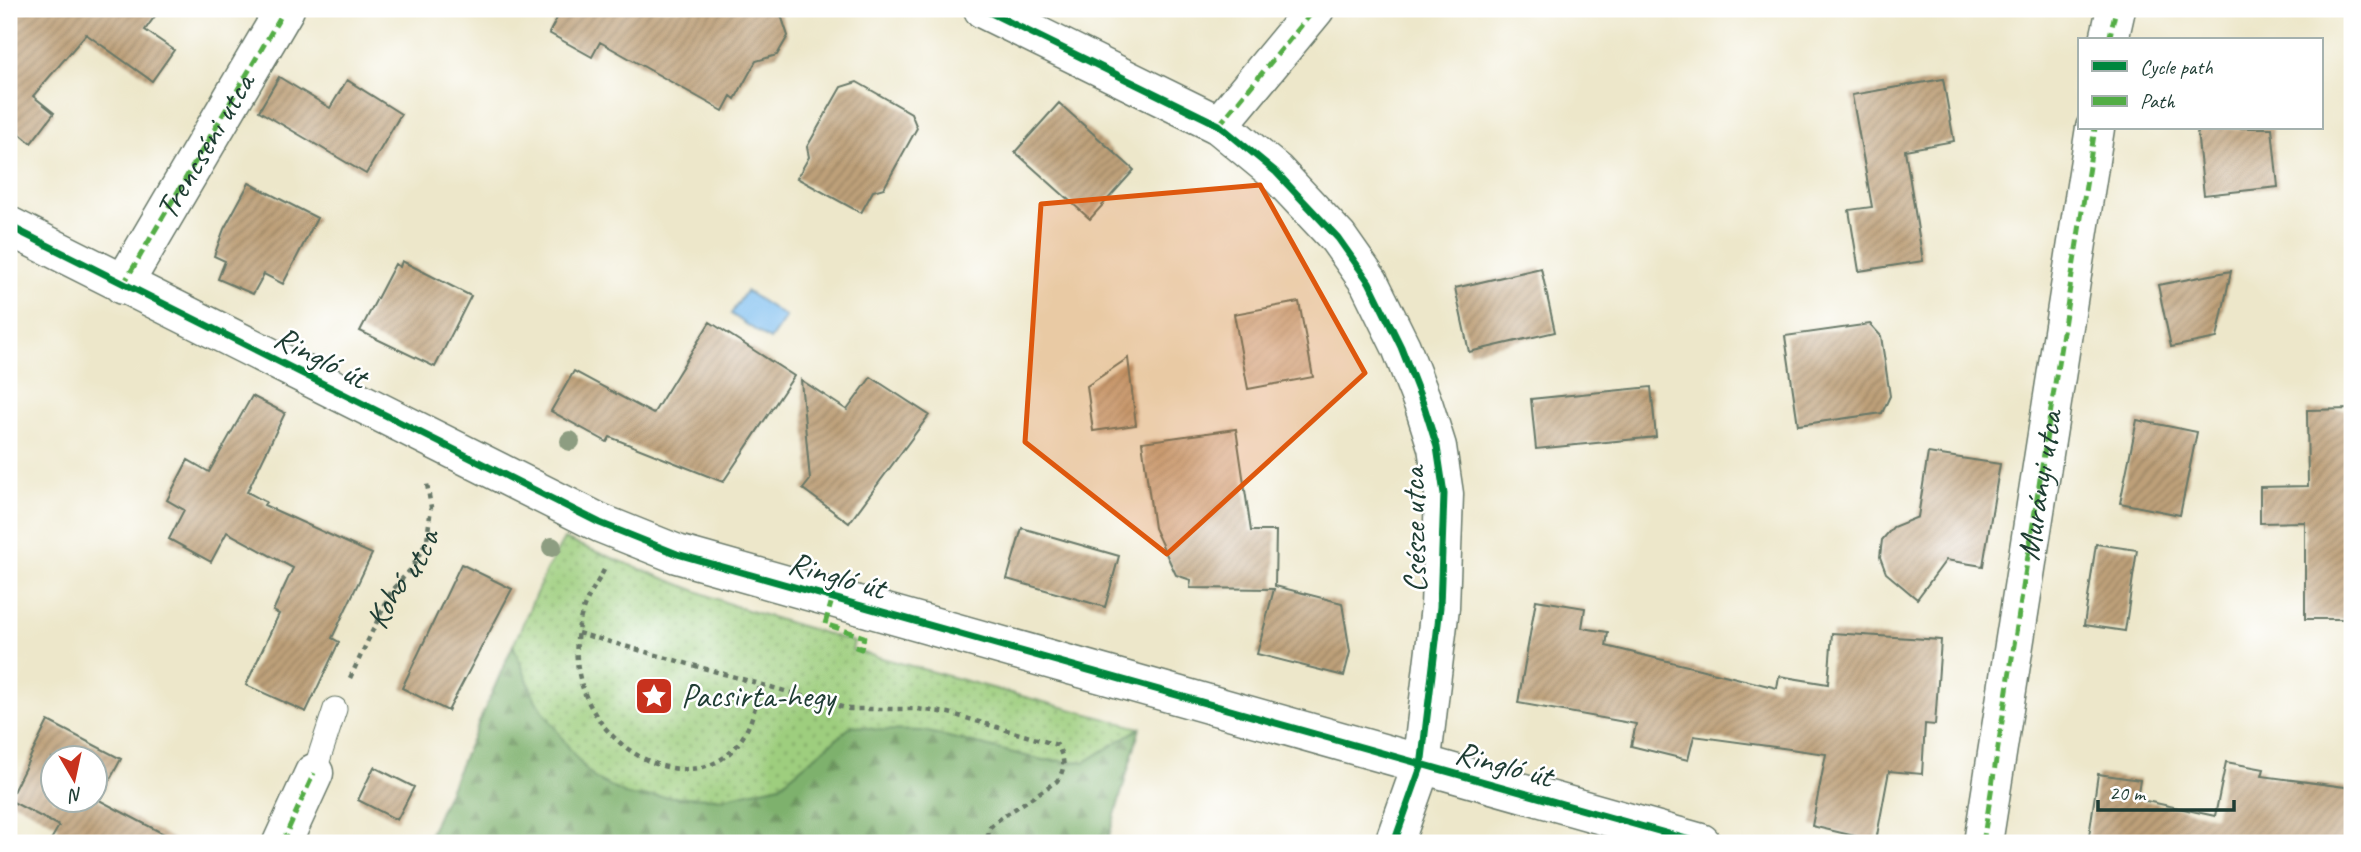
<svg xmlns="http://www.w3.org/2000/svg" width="2361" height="852" viewBox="0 0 2361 852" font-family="Caveat,sans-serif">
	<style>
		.grass { fill: url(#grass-dots); stroke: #5e8659; stroke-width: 2 }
		.forest { fill: url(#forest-firs); stroke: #4e7750; stroke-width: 2 }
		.water { fill: #79bcef; stroke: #4c7c92; stroke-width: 2 }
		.building { fill: url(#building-hatch); fill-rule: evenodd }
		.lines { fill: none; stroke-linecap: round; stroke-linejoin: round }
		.lane-casing { stroke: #677868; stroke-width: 25 }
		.street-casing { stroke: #677868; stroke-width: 41 }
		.path { stroke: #677868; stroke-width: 4.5; stroke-dasharray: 5 5; stroke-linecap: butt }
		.lane { stroke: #fff; stroke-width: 23 }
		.street { stroke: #fff; stroke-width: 38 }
		.quiet { stroke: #52ad45; stroke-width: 5; stroke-dasharray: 10 5; stroke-linecap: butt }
		.cycleway-casing { stroke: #fff; stroke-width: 11 }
		.cycleway { stroke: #00873e; stroke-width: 7 }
		.tree { fill: #8d9d81 }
		.marked { fill: #de580e; fill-opacity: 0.2; stroke: #de580e; stroke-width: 5; stroke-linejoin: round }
		.labels { text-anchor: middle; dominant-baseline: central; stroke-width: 5; stroke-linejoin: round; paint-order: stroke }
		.street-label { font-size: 33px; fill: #1f3d34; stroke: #fff }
		.poi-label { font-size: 33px; fill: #1f3d34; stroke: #fff; text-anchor: start }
	</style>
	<defs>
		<pattern id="grass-dots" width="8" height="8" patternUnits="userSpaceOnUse" patternTransform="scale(1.75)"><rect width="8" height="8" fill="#9ece7e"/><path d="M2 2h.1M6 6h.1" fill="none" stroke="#80a868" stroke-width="1.8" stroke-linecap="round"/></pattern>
		<pattern id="forest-firs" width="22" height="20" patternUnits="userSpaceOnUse" patternTransform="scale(1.75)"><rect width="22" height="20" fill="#7eb16d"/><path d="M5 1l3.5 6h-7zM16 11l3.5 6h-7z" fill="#67915a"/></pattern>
		<pattern id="building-hatch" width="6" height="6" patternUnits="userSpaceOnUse" patternTransform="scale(1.75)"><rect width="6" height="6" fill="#bea079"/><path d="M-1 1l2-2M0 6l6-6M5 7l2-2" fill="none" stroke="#9a8464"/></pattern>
	</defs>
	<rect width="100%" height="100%" fill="#fff"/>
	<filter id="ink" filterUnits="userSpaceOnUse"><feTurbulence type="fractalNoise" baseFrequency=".0143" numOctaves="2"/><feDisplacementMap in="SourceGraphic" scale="14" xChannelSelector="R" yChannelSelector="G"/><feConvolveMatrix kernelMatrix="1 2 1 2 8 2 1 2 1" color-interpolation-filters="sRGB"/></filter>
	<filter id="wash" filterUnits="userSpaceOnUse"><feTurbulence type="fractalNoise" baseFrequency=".00686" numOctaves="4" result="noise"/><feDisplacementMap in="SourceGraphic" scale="28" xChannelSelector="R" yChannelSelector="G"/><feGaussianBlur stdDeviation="1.57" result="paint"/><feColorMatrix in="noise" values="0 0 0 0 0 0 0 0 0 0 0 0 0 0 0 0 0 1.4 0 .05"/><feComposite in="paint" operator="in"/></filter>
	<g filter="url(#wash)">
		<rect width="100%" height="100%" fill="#ede7ca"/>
		<path class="grass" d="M564 539 740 608 854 642 852 650 1140 728 1085 762 1042 760 924 731 795 843 457 773 546 571Z"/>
		<path class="forest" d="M513 645 536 701 577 759 594 778 629 796 722 798 780 785 853 725 878 730 924 731 1042 760 1085 762 1140 728 1107 843H446L428 838Z"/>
		<path class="water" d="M746 291 786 317 770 340 731 314Z"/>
		<g id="blocks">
			<path class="building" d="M9 9H160L145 30 174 50 152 81 86 34 33 96 54 113 31 143 9 125Z
				M540 9H779L788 36 777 55 756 61 735 99 731 96 723 111 600 42 592 57 549 33 557 18Z
				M279 77 330 108 347 80 401 114 366 174 259 111Z
				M1943 79 1954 141 1905 150 1923 261 1859 271 1849 210 1872 207 1852 95Z
				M857 82 911 113 917 128 884 188 873 191 861 213 797 178 809 157 807 147 841 87Z
				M1059 103 1134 170 1090 219 1015 152Z
				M2219 128H2272L2278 187 2204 195 2197 131Z
				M249 183 317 218 283 284 264 274 253 294 218 279 225 261 214 256 224 229Z
				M402 261 471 296 435 367 360 331 395 264 400 267Z
				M1541 268 1555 332 1469 352 1455 288Z
				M2231 271 2217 338 2171 347 2158 285Z
				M1299 302 1313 377 1248 389 1234 314Z
				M710 322 794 376 723 482 610 437 607 442 551 411 574 371 653 414Z
				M1870 324 1881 336 1890 396 1882 413 1798 425 1785 336Z
				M1128 358 1136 425 1093 431 1087 386Z
				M871 377 929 415 849 523 803 489 810 480 801 380 847 410Z
				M1651 387 1656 437 1536 449 1531 399Z
				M252 396 285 413 247 492 266 502 264 505 372 554 332 638 339 642 306 712 246 685 279 614 273 611 293 568 227 532 211 562 169 539 184 510 167 500 188 460 209 472Z
				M2352 409V619H2305V522L2260 523V487L2308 486 2307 410Z
				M2137 420 2197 432 2180 515 2120 503Z
				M1236 429 1251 531H1276L1275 586 1342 603 1350 652 1344 676 1257 654 1274 589 1190 588 1191 580 1176 575 1154 528 1142 442Z
				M1928 453 2000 464 1983 566 1946 560 1917 599 1886 573 1880 557 1882 540 1893 527 1918 517Z
				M1022 528 1119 556 1105 607 1007 579Z
				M2096 544 2137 550 2125 631 2084 625Z
				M461 564 512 589 448 711 402 688Z
				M1536 600 1585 608 1582 628 1608 632 1606 646 1777 688 1779 676 1828 684 1832 633 1941 640 1935 725 1925 724 1922 774 1889 771 1876 841 1812 826 1826 754 1694 736 1688 760 1631 746 1636 724 1518 703Z
				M48 721 121 759 99 800 181 843H49L59 826 9 800ZM52 758H94V800H52Z
				M2226 762 2264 769 2262 776 2352 788V843H2088L2098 774 2140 780 2137 799 2215 816Z
				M374 767 414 787 397 820 358 800Z"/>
		</g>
	</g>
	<g filter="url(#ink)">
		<use href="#blocks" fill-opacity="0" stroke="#677868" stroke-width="2"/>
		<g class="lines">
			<defs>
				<path id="lane" d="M314 773 335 709"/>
				<g id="street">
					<path d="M983 9 1219 125 1276 172 1338 238 1369 282 1401 347 1424 406 1437 447 1444 494 1440 607 1421 767 1394 843"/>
					<path d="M2109 40 2116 9"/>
					<path d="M1219 125 1315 9"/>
					<path d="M9 226 600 523 677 554 1701 843"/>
					<path d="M123 285 285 9"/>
					<path d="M282 843 314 773"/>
					<path id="s2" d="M1983 843 2095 128"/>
				</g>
			</defs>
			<use href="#lane" class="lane-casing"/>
			<use href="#street" class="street-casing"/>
			<g class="path">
				<path d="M604 570C597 584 586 598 582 613 541 752 744 846 759 683"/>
				<path d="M578 633 849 709H917L949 713 1057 745C1065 759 1066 768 1057 781L998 820 990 827 986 843"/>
				<path id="s1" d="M350 678 392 590 412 568 427 540 431 507 427 484"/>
			</g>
			<use href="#lane" class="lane"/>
			<use href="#street" class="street"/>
			<g class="quiet">
				<path d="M2109 40 2116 9"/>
				<path d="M1219 125 1315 9"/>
				<path id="s3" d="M123 285 285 9"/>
				<path d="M832 600 825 624 864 637 861 649 853 646"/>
				<path d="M282 843 314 773"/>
				<path d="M1983 843 2095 128"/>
			</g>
			<defs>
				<path id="cycleway" d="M983 9 1219 125 1276 172 1338 238 1369 282 1401 347 1424 406 1437 447 1444 494 1440 607 1421 767 1394 843
					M9 226 600 523 677 554 1701 843"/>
			</defs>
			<use href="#cycleway" class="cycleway-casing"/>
			<use href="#cycleway" class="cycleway"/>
		</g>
		<g class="tree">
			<circle cx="570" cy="441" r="10"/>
			<circle cx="552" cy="547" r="10"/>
		</g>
	</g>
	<path class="marked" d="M1260 185 1365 373 1167 554 1025 442 1041 204Z"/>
	<defs>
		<symbol id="sight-square" viewBox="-11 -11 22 22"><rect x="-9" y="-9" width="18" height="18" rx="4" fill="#c8321e" stroke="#fff"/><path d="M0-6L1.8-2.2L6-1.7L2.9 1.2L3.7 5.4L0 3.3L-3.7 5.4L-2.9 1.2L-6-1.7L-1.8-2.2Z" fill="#fff"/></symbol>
	</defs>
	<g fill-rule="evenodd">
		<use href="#sight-square" x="632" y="674" width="44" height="44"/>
	</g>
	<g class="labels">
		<g class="street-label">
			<text stroke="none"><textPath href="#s3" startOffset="161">Trencséni utca</textPath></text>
			<text transform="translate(321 357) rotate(27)">Ringló út</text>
			<text stroke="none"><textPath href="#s2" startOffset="362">Murányi utca</textPath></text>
			<text transform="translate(1414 530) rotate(-91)">Csésze utca</text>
			<text transform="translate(837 575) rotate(16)">Ringló út</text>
			<text stroke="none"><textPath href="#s1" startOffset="112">Kohó utca</textPath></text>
			<text transform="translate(1504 764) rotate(15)">Ringló út</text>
		</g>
		<g class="poi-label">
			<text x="681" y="696">Pacsirta-hegy</text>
		</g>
	</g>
	<rect width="2361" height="852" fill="none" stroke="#fff" stroke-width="35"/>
	<rect x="2078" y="38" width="245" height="91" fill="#ffffff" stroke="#a5b1ae" stroke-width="2"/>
	<rect x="2092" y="61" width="35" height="10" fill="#00873e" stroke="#a5b1ae" stroke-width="2"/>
	<text x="2140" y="74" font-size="21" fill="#1f3d34">Cycle path</text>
	<rect x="2092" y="96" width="35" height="10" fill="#52ad45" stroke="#a5b1ae" stroke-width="2"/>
	<text x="2140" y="108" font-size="21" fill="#1f3d34">Path</text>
	<g transform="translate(74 779) rotate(171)"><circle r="33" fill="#ffffff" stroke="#a5b1ae" stroke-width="2"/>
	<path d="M0-5L12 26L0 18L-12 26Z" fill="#c8321e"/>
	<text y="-10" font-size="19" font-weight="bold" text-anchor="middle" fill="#1f3d34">N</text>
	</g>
	<path d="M2098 800v10h136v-10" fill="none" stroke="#1f3d34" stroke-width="3.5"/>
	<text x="2109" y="800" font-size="21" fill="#1f3d34" stroke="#ffffff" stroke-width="5" paint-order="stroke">20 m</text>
</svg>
